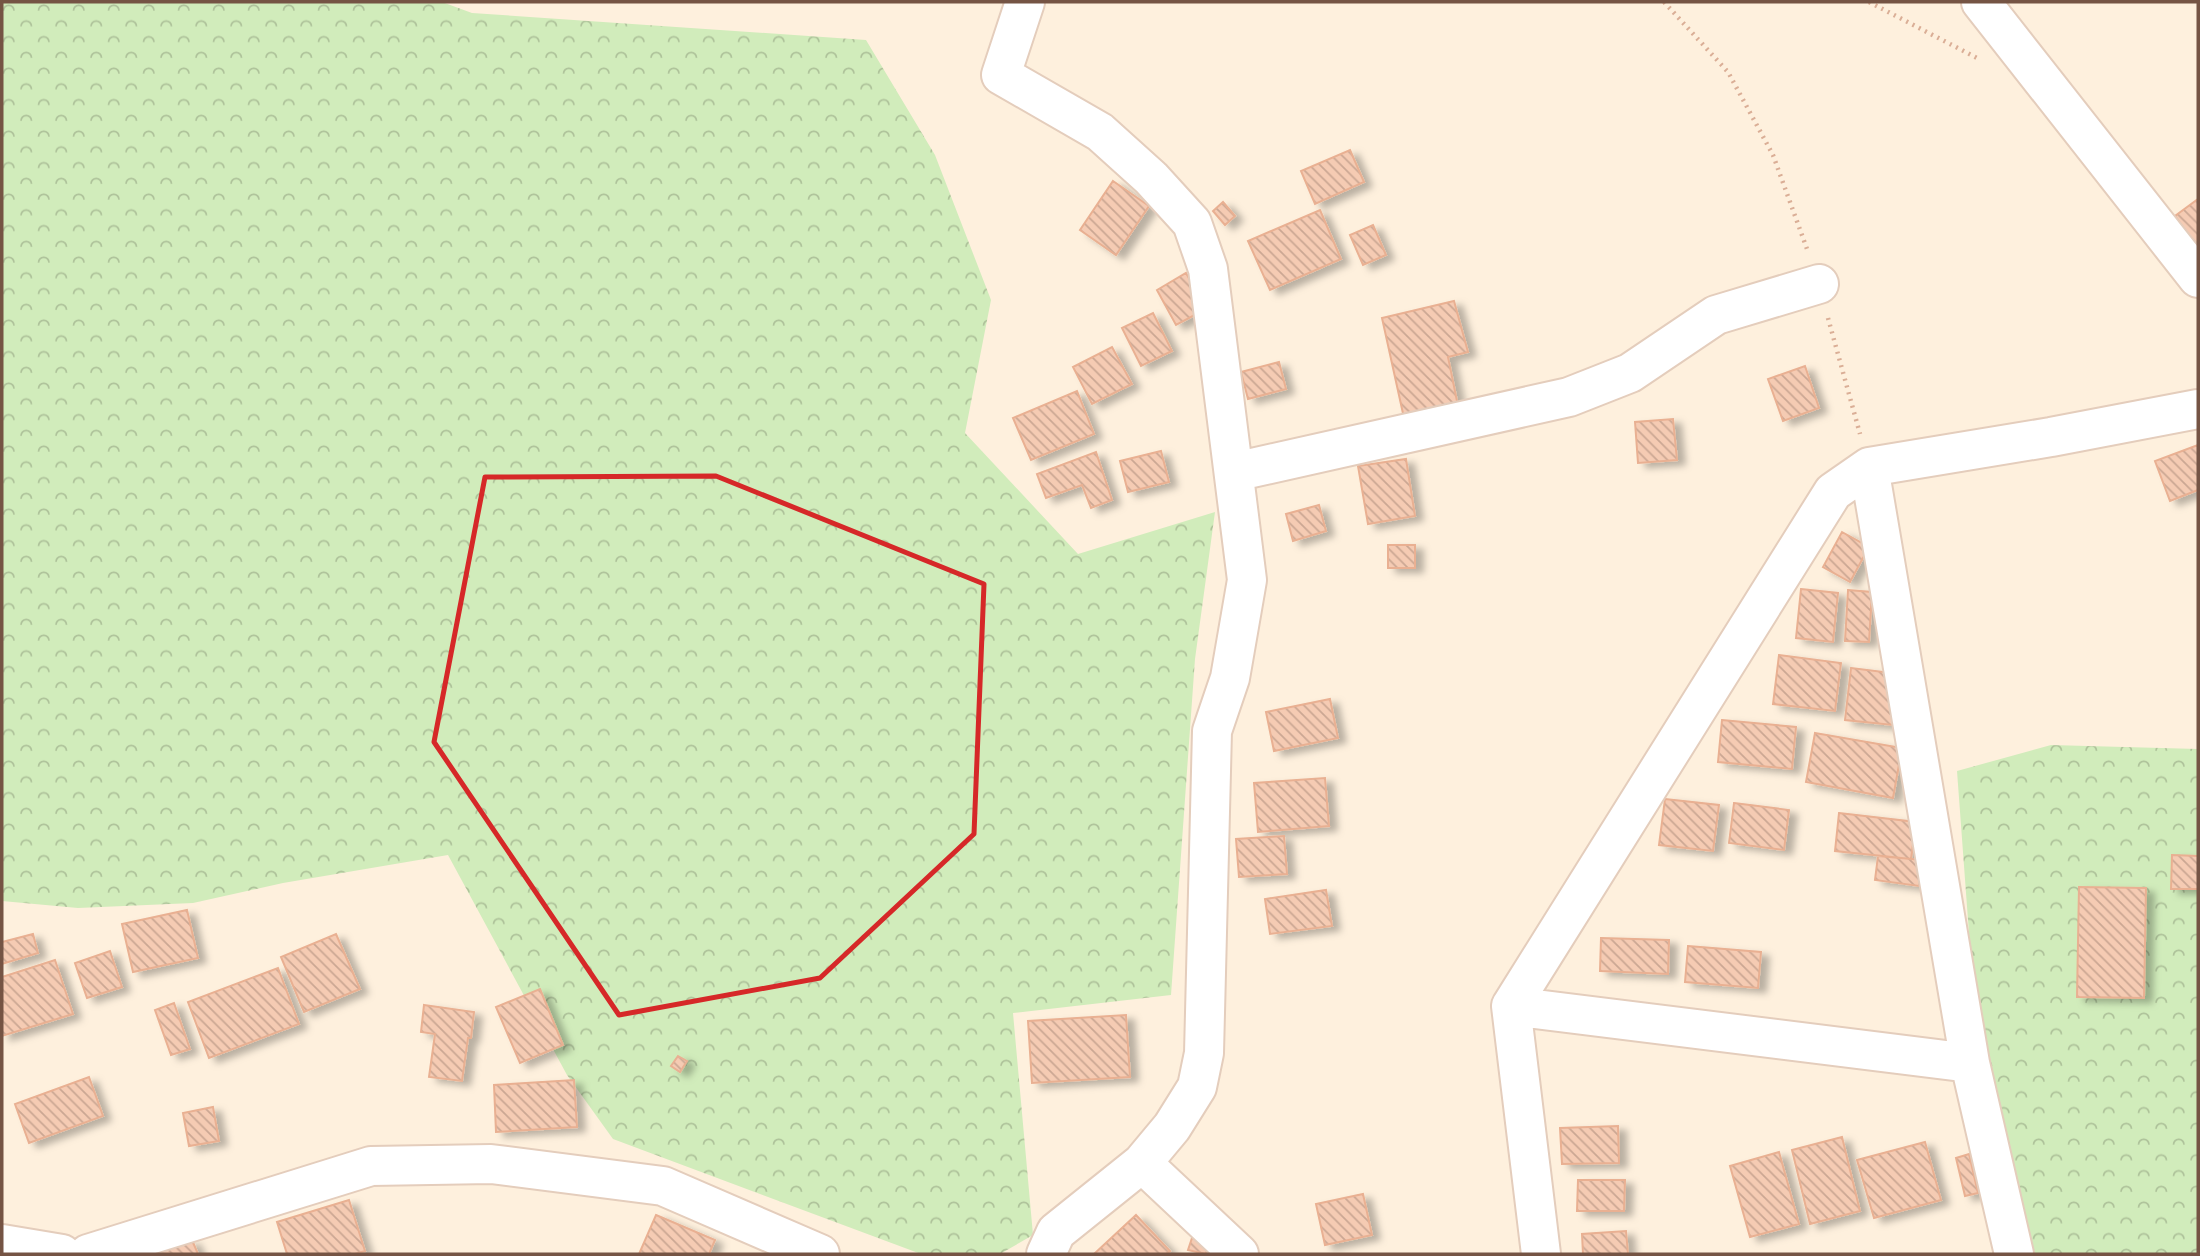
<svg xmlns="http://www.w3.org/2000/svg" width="2200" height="1256" viewBox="0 0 2200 1256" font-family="'DejaVu Sans',sans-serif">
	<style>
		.forest { fill: url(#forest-crowns) }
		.building { fill: url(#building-back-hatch); stroke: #e9b092; stroke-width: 2; filter: url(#shadow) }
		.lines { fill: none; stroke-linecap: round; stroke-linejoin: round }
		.minor-casing { stroke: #e4cdbc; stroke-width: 42 }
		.path { stroke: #daae96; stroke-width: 4.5; stroke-dasharray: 2 5; stroke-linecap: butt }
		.minor { stroke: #fff; stroke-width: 38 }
		.marked { fill: none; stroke: #d62828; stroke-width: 5; stroke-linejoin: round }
	</style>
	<defs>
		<pattern id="forest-crowns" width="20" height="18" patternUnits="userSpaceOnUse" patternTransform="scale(1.75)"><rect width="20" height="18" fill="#d1ecbb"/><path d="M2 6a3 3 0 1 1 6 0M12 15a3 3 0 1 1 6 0" fill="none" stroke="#aec29a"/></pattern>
		<pattern id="building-back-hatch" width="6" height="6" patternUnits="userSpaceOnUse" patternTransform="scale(1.75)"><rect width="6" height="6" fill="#f5cbb3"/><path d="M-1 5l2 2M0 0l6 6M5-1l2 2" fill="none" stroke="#cba793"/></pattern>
		<filter id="shadow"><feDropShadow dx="8" dy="4.5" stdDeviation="3.5" flood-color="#0004"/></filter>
	</defs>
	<rect width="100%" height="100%" fill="#fef0dd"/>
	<path class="forest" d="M2 2H442L472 13 866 40 935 155 991 300 965 433 1078 554 1215 512 1195 659 1171 995 1013 1013 1033 1235 1000 1254H921L613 1139 567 1075 448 855 283 883 193 903 78 908 2 901Z
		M2051 745 2198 749V1254H2022L1979 1069 1957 771Z"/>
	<path class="building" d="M1350 150 1364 182 1315 204 1301 171Z
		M1113 181 1149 206 1116 255 1080 230Z
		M2198 199V248L2175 216Z
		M1223 202 1235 216 1225 225 1213 211Z
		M1320 210 1341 259 1270 290 1248 241Z
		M1373 225 1386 255 1363 265 1350 235Z
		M1186 273 1206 309 1176 325 1157 290Z
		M1454 301 1468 352 1448 357 1458 406 1404 418 1382 318Z
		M1153 313 1172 351 1141 366 1122 328Z
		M1112 347 1132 384 1092 404 1073 367Z
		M1279 362 1286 389 1248 399 1241 372Z
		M1805 366 1819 408 1783 421 1768 379Z
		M1077 391 1094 434 1031 460 1013 418Z
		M1673 419 1677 460 1638 463 1635 422Z
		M2198 445V490L2170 501 2155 461Z
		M1161 451 1169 482 1128 492 1120 461Z
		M1096 452 1112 500 1091 508 1082 485 1046 498 1037 474Z
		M1406 459 1415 516 1368 524 1358 466Z
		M1319 505 1326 531 1293 541 1286 514Z
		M1842 532 1869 547 1850 582 1823 567Z
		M1388 545H1415V568H1388Z
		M1801 589 1838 593 1833 642 1796 638Z
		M1848 590 1872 592 1869 642 1845 641Z
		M1779 655 1841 663 1835 711 1773 704Z
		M1851 668 1900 674 1893 725 1845 720Z
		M1330 699 1338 738 1274 751 1266 712Z
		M1722 720 1796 727 1792 769 1718 762Z
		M1815 733 1902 748 1893 798 1806 782Z
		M1325 778 1329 826 1258 832 1254 783Z
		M1665 799 1719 805 1713 851 1659 845Z
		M1734 803 1789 810 1784 850 1729 843Z
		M1839 813 1916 822 1911 859 1835 851Z
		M1284 836 1287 874 1239 877 1236 839Z
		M2172 855 2198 856V889H2171Z
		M1878 856 1923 860 1919 886 1875 880Z
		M2079 887 2146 888 2144 998 2077 997Z
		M1326 890 1332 926 1270 934 1265 899Z
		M187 910 198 958 133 972 122 924Z
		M33 934 38 953 2 964V942Z
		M336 934 360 989 304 1012 281 957Z
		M1601 938 1669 940 1668 974 1600 971Z
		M1688 946 1761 952 1758 988 1685 982Z
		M110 951 122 987 87 998 75 963Z
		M55 960 73 1014 2 1036V977Z
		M278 968 299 1024 209 1058 188 1002Z
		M540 989 563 1045 520 1063 496 1007Z
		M174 1003 190 1049 171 1055 155 1010Z
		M424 1005 474 1012 471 1038H468L462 1081 429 1077 435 1034 421 1032Z
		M1126 1015 1130 1077 1032 1083 1028 1021Z
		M678 1056 687 1061 680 1072 671 1066Z
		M89 1077 103 1116 29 1143 15 1104Z
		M574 1080 577 1127 496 1132 494 1085Z
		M213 1107 219 1141 189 1146 183 1113Z
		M1618 1126 1619 1163 1562 1164 1560 1128Z
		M1842 1137 1860 1211 1810 1224 1792 1150Z
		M1925 1142 1941 1200 1874 1218 1857 1160Z
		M1779 1152 1799 1224 1750 1237 1730 1166Z
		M1969 1154 1978 1193 1965 1196 1956 1158Z
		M1578 1180H1625L1624 1211H1577Z
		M1363 1194 1372 1235 1325 1245 1316 1204Z
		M349 1200 365 1251 355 1254H287L277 1222Z
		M656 1215 715 1240 709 1254H639Z
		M1136 1215 1170 1251 1166 1254H1094Z
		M1626 1231 1628 1254H1583L1582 1234Z
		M1192 1238 1209 1242 1206 1254 1188 1250Z
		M192 1240 198 1254H156Z"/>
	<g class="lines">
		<defs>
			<path id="minor" d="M1025 2 1001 75 1100 132 1151 178 1192 223 1208 269 1247 580 1230 678 1212 731 1204 1053 1197 1087 1172 1127 1142 1163 1056 1232 1046 1254
				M1981 2 2198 278
				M1869 467 1970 1063 2014 1254
				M1234 472 1569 397 1630 373 1716 315 1819 284
				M1511 1006 1970 1063
				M1142 1163 1239 1254
				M2 1244 62 1254
				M88 1254 371 1166 491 1164 663 1186 820 1254
				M1541 1254 1511 1006 1833 492 1869 467 2051 437 2198 409"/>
		</defs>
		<use href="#minor" class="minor-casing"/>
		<path class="path" d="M1664 2 1728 72 1773 155 1807 249
			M1869 2 1977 58
			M1828 318 1860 434"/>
		<use href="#minor" class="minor"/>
	</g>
	<path class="marked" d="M716 476 984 584 974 834 820 978 619 1015 434 742 485 477Z"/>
	<rect width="2200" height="1256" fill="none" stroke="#755444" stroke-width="7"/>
</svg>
